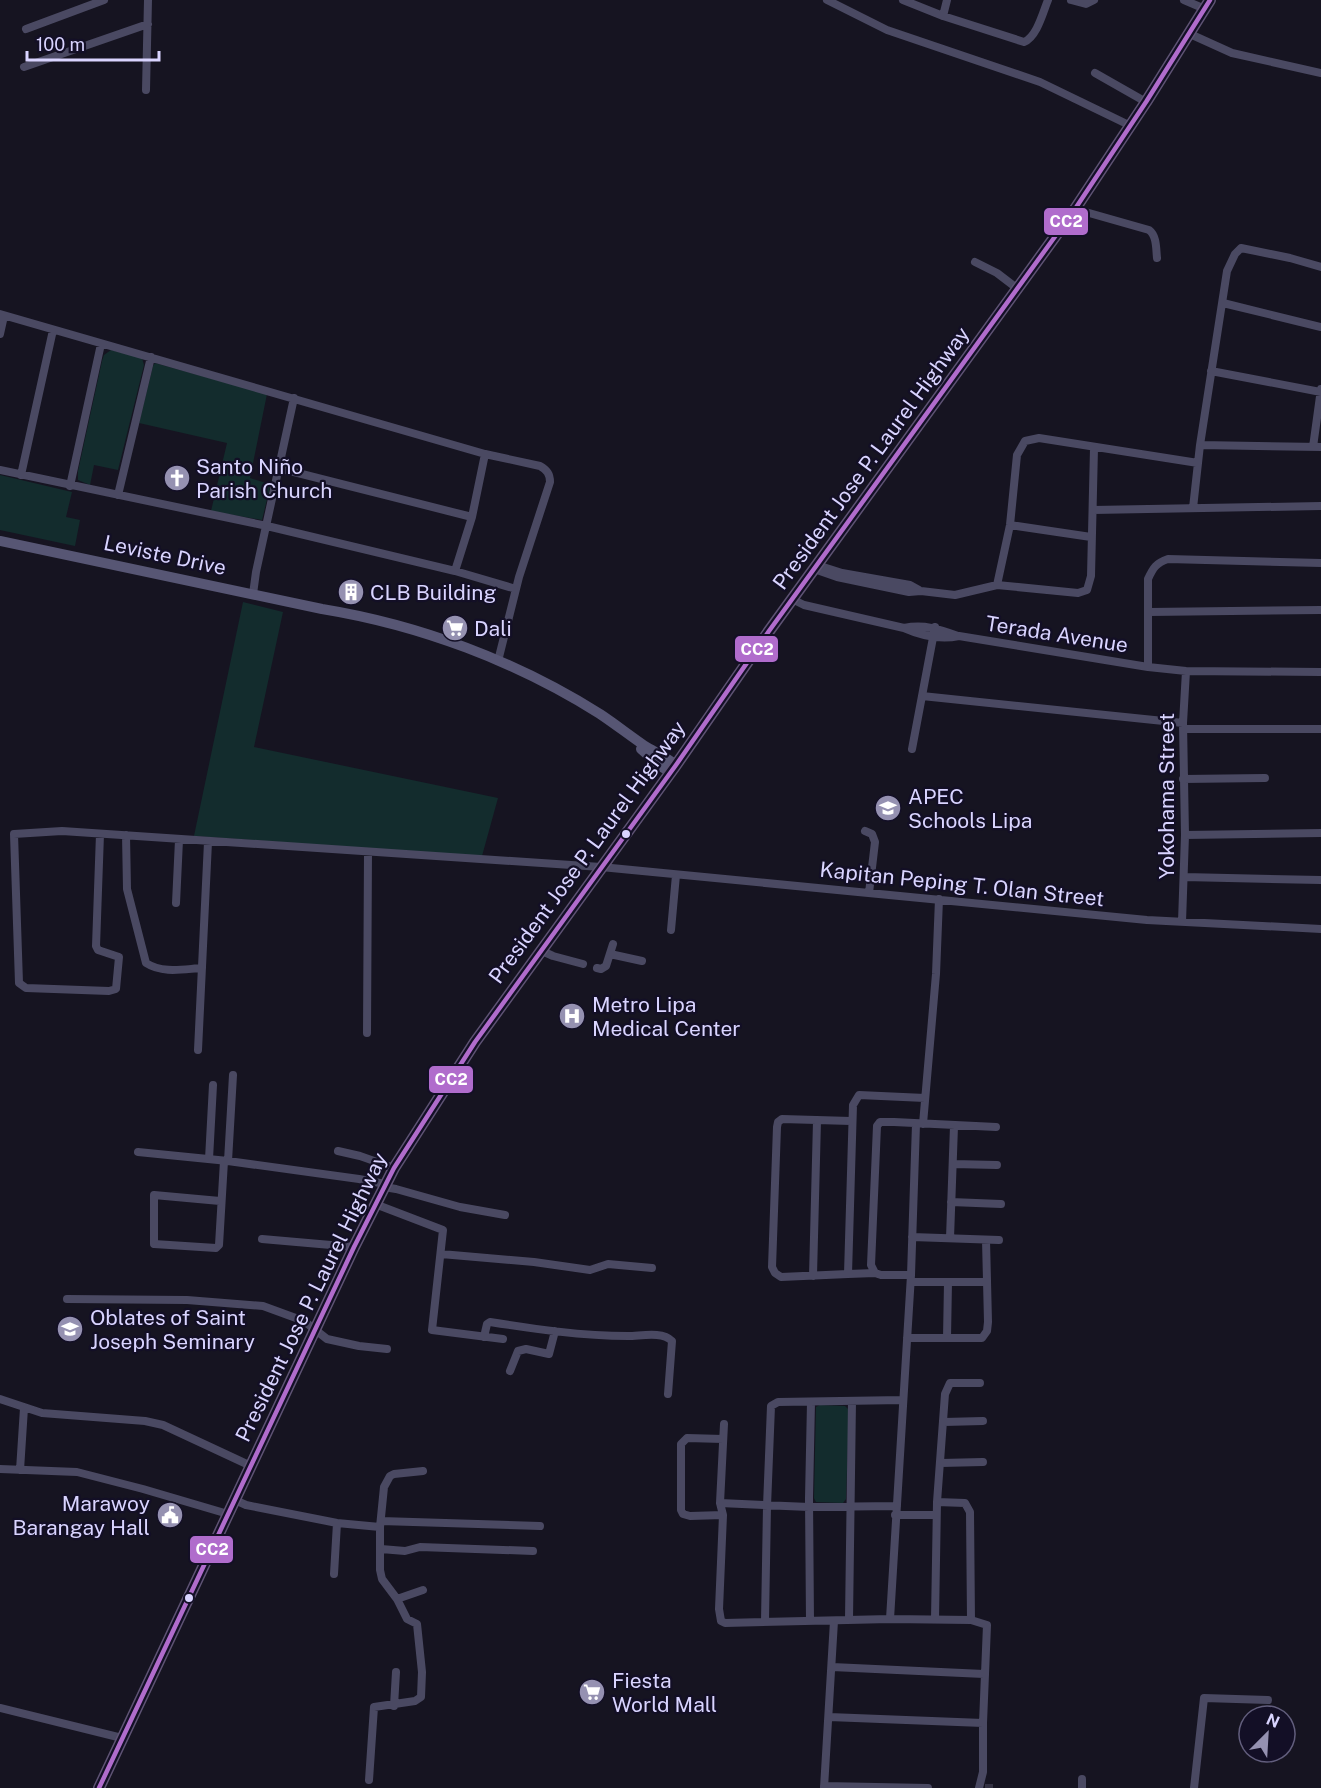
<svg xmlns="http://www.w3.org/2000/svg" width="1321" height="1788" viewBox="0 0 1321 1788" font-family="'Public Sans',sans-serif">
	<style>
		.green { fill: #132c2d }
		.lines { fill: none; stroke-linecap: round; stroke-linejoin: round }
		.minor-tunnel { stroke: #333142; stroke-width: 8; stroke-dasharray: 8 4; stroke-linecap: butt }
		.minor { stroke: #4a4962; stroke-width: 8 }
		.secondary { stroke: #575674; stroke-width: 10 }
		.primary { stroke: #5e5373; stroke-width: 12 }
		.bus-1-casing { stroke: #130f26; stroke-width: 9 }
		.bus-1 { stroke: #b06ccc; stroke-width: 4.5 }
		.bus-dot { fill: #d9d4ff; stroke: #130f26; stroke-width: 2 }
		.labels { text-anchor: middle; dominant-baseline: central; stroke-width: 4.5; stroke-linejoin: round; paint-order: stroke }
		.street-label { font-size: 21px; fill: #d9d4ff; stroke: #130f26 }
		.poi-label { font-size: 21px; fill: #d9d4ff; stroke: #130f26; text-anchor: start }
		.line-badge { stroke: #130f26; stroke-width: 2 }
		.badge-label { font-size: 16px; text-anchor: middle; font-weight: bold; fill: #fff }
	</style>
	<rect width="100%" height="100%" fill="#161421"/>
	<path class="green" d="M111 350 142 358 144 365 118 470 94 465 90 485 78 480V471L102 361 104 355Z
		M155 363 267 394 250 478 266 483 270 487 262 520 211 511 227 443 139 423 153 366Z
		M0 475 72 492 66 517 80 520 75 546 0 530Z
		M243 602 283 612 254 747 498 798 482 856 194 836Z
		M820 1405 845 1406 849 1410 846 1499 843 1503 816 1502 814 1498 816 1407Z"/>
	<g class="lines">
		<path class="minor-tunnel" d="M989 1788V1784"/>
		<path class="minor" d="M827 0 887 30 1040 82 1131 126
			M903 0 943 16 1024 42C1037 37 1043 12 1048 0
			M1071 0 1086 4 1094 0
			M1184 0 1205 9
			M943 16 947 0
			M26 29 104 0
			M1190 34 1232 53 1321 73
			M24 67 148 24
			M1095 73 1146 102
			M146 90 148 0
			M1075 209 1149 230C1157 236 1156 249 1157 258
			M975 262 997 273 1018 289
			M1223 303 1321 327
			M0 314 485 454 540 466C547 470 550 474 550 482L519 577 498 661
			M0 334 4 316
			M1211 371 1321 392
			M1200 445 1321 447
			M1313 447 1321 389
			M278 468 472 517
			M0 470 267 526 455 571 516 589
			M21 475 53 330
			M70 486 101 344
			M118 495 151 357
			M1193 508 1200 445 1227 271 1235 254 1241 248 1290 258 1321 267
			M1093 510 1321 506
			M1010 525 1091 537
			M817 565 842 573 910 585 919 590
			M814 569 837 577 909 592 921 591 955 595 997 585 1078 593 1087 590 1091 576 1094 448
			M455 571 472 517 485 454
			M997 585 1010 525 1017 455 1025 441 1039 438 1198 463
			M253 594 256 572 294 398
			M792 599 804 605 904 628C922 636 940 640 959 636L1148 667 1186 671 1321 672
			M1149 612 1321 610
			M904 628C924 624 939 629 958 636
			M1148 667V579C1153 568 1156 563 1168 559L1321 563
			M922 696 1183 723
			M1183 729H1321
			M912 749 935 627
			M1183 779 1265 778
			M865 831 872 834 875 842 869 893
			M100 834 96 946 98 950 119 957 116 989 109 991 26 988 19 983 14 834 62 831 601 867 1147 920 1321 929
			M126 835 127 889 146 963C163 974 184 969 202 968
			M1185 835 1321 833
			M1184 877 1321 880
			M176 903 179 840
			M1182 922 1185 835 1183 723 1186 671
			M671 930 676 875
			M540 950 553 956 583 964
			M610 954 642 961
			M597 968 601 969 606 966 613 944
			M367 1033 368 852
			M198 1050 208 842
			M923 1124 936 974 939 899
			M338 1151 360 1156 394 1168
			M138 1152 228 1161 359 1179 385 1184
			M209 1159 213 1085
			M228 1161 233 1075
			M953 1164 997 1165
			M384 1187 396 1189 460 1207 505 1215
			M220 1201 154 1195V1244L216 1248 219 1245 224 1161
			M951 1202 1001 1204
			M375 1204 443 1230 432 1330 503 1339
			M912 1237 999 1240
			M950 1238 954 1126
			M262 1239 354 1247
			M441 1254 534 1262 590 1270 608 1264 652 1268
			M875 1273 848 1274 853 1105 859 1095 925 1098
			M848 1274 781 1277 775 1273 772 1267 777 1127 778 1122 782 1119 851 1121
			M911 1275H881L875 1273 871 1265 877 1126 880 1122H894L996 1127
			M813 1276 817 1121
			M911 1282H987
			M67 1299 187 1300 263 1306 304 1321 327 1339 359 1346 387 1349
			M484 1337 487 1324 490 1322C535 1329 581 1336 628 1336 641 1336 662 1331 672 1341L668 1394
			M907 1338H982L987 1331 988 1322 986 1240
			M947 1338 948 1282
			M510 1371 518 1351 526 1349 549 1354 555 1331
			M0 1399 42 1413 145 1421 163 1425 251 1466
			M944 1422 983 1421
			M724 1424 720 1503 723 1515 719 1609 721 1621 725 1623 890 1619 971 1620 987 1625 983 1723V1772L979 1788
			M941 1463 983 1462
			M0 1469 77 1472 143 1489 228 1514
			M20 1470 24 1408
			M235 1500 246 1505 337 1523 380 1527
			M937 1502 965 1503 970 1512 971 1620
			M720 1503 809 1507 897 1506
			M723 1515 690 1516 683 1514 681 1510V1444L687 1438 723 1439
			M895 1515H936
			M381 1521 540 1526
			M381 1549 405 1551 420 1547 533 1551
			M334 1574 337 1523
			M397 1599 423 1590
			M849 1619 852 1401
			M890 1619 911 1275 916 1124
			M935 1619 937 1502 945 1394 950 1383H980
			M765 1621 767 1506 771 1406 778 1402 903 1400
			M810 1621 809 1498 811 1402
			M832 1667 984 1674
			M394 1706 396 1672
			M0 1708 122 1738
			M829 1717 983 1723
			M369 1780 374 1707 415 1701 421 1697 422 1672 417 1624 407 1619 397 1599 382 1579 380 1570V1527L384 1487 390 1476 394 1474 423 1471
			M824 1786 928 1788
			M824 1788 834 1621
			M1082 1788V1779
			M1194 1788 1204 1698 1268 1700"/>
		<path class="secondary" d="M0 541 322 609C420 625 516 661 600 714 615 724 629 735 645 746 655 752 666 757 676 765
			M641 749 660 766 670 772"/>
		<path class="primary" d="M99 1788 354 1247 394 1168 475 1042 676 765 769 631 1075 209 1146 102 1210 0"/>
		<defs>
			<path id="bus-1" d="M99 1788 354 1247 394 1168 475 1042 676 765 769 631 1075 209 1146 102 1210 0"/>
		</defs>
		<use href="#bus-1" class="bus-1-casing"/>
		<use href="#bus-1" class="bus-1"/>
	</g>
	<defs>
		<symbol id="church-disc" viewBox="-11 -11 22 22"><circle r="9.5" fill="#9591b1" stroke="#130f26"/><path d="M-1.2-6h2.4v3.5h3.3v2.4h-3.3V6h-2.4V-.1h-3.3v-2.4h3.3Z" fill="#fff"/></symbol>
		<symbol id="building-disc" viewBox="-11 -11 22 22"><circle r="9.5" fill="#9591b1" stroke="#130f26"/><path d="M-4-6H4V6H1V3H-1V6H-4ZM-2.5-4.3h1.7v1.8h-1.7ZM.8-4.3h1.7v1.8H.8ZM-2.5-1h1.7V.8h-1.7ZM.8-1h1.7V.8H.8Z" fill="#fff"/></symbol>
		<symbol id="supermarket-disc" viewBox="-11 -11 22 22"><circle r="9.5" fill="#9591b1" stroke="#130f26"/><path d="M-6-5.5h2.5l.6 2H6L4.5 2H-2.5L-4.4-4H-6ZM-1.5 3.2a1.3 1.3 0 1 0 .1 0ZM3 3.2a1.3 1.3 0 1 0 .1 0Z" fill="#fff"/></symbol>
		<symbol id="school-disc" viewBox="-11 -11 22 22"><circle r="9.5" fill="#9591b1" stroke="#130f26"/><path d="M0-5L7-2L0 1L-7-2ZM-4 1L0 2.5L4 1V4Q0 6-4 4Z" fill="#fff"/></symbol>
		<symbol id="hospital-disc" viewBox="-11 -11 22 22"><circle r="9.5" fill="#9591b1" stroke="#130f26"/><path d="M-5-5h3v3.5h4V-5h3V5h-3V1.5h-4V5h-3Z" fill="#fff"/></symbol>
		<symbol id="civic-disc" viewBox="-11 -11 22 22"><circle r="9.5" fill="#9591b1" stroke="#130f26"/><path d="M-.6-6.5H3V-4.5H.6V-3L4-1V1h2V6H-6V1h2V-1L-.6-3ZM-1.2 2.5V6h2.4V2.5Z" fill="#fff"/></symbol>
	</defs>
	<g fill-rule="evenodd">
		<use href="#church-disc" x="162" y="463" width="30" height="30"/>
		<use href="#building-disc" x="336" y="577" width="30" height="30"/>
		<use href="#supermarket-disc" x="440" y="613" width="30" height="30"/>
		<use href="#school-disc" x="873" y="793" width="30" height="30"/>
		<use href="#hospital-disc" x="557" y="1001" width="30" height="30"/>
		<use href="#school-disc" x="55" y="1314" width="30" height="30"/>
		<use href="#civic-disc" x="155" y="1500" width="30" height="30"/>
		<use href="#supermarket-disc" x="577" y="1677" width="30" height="30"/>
	</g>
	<g class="bus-dot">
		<circle cx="626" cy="834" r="5"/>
		<circle cx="189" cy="1598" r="5"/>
	</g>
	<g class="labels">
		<g class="street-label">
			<text transform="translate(871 458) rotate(-54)">President Jose P. Laurel Highway</text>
			<text transform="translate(165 555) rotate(12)">Leviste Drive</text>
			<text transform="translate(1057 634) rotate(9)">Terada Avenue</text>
			<text transform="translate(1166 796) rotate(-90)">Yokohama Street</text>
			<text transform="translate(587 852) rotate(-54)">President Jose P. Laurel Highway</text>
			<text transform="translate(962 884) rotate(6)">Kapitan Peping T. Olan Street</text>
			<text transform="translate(311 1297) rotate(-64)">President Jose P. Laurel Highway</text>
		</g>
		<g class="poi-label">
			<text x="196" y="466">Santo Niño<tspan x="196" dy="24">Parish Church</tspan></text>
			<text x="370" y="592">CLB Building</text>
			<text x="474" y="628">Dali</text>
			<text x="908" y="796">APEC<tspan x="908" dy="24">Schools Lipa</tspan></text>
			<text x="592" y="1004">Metro Lipa<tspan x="592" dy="24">Medical Center</tspan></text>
			<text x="90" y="1317">Oblates of Saint<tspan x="90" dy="24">Joseph Seminary</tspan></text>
			<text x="150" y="1503" text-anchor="end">Marawoy<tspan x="150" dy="24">Barangay Hall</tspan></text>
			<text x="612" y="1680">Fiesta<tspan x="612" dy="24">World Mall</tspan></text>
		</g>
	</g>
	<g class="line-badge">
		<rect x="1043" y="207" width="46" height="29" rx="6" fill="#b06ccc"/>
		<rect x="734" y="635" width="45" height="28" rx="6" fill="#b06ccc"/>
		<rect x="428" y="1065" width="46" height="29" rx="6" fill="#b06ccc"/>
		<rect x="189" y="1535" width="45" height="29" rx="6" fill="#b06ccc"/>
	</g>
	<g class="badge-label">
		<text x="1066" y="227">CC2</text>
		<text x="757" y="655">CC2</text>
		<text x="451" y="1085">CC2</text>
		<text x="212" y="1555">CC2</text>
	</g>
	<g transform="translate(1267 1734) rotate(24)"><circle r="28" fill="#130f26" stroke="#625e7d" stroke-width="1.5"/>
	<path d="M0-4.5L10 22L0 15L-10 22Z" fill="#9591b1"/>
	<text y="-9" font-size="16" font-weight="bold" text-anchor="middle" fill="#d9d4ff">N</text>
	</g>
	<path d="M27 51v9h132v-9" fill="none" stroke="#d9d4ff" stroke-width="3"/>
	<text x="36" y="51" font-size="18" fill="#d9d4ff" stroke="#130f26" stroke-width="4.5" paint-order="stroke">100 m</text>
</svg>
